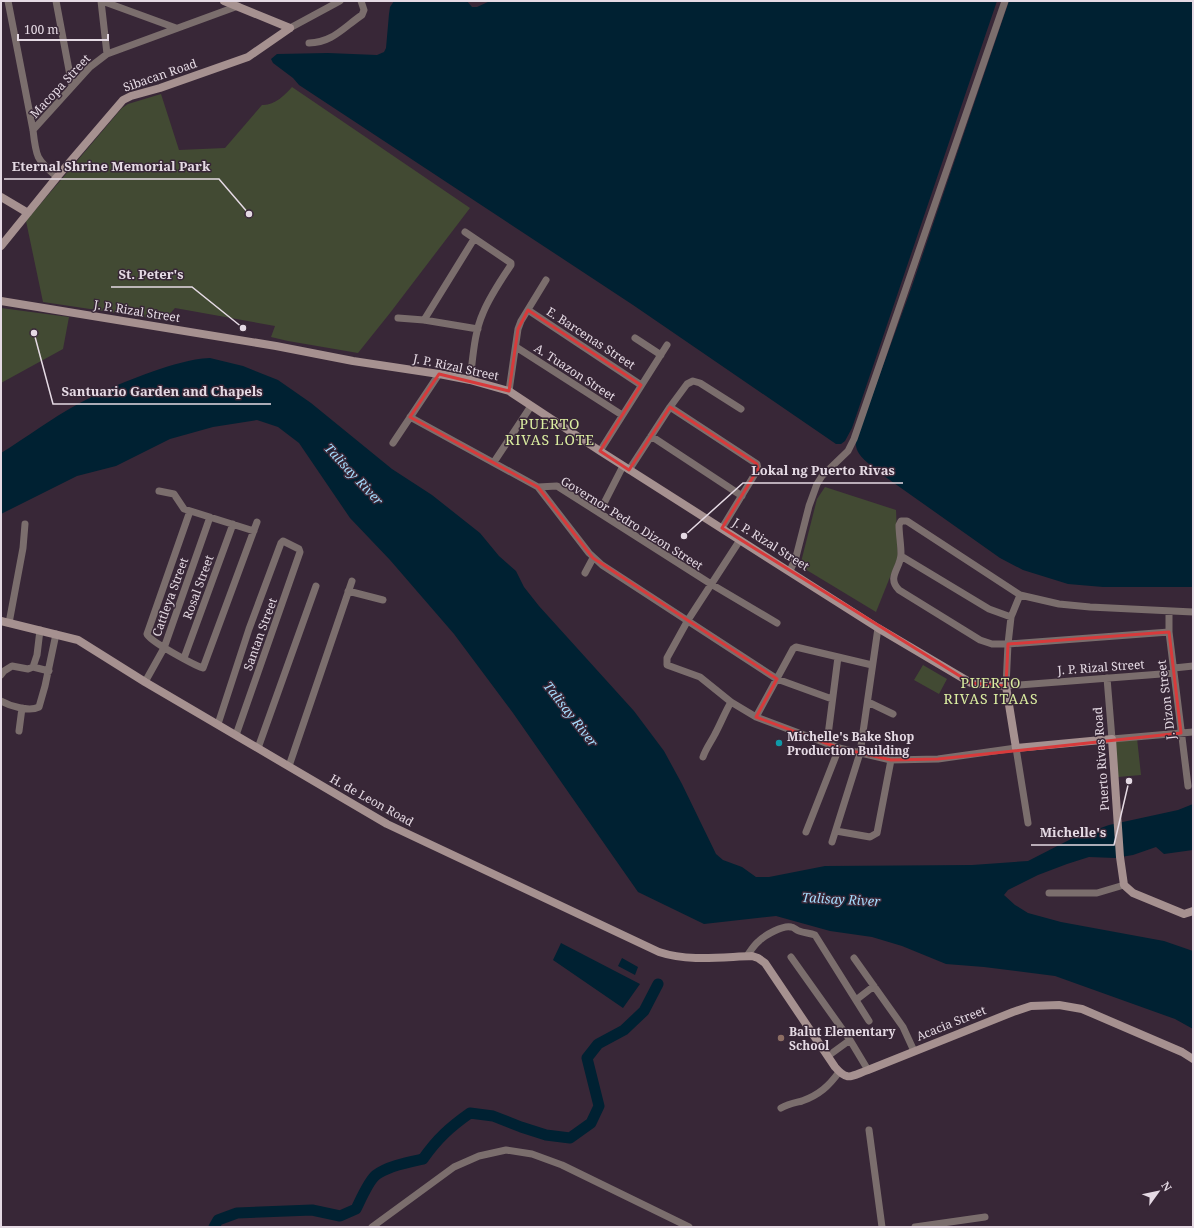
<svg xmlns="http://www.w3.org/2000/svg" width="1194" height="1228" viewBox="0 0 1194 1228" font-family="'Noto Serif',serif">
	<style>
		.green { fill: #424a33 }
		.water { fill: #002132 }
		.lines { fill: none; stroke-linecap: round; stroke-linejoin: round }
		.river { stroke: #002132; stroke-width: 11 }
		.street { stroke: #7b6e6d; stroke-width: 7 }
		.secondary { stroke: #a69190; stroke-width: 8 }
		.marked { fill: none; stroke: #d83a3b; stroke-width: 3; stroke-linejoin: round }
		.culture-dot { fill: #0f9aa8; stroke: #382737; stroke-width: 1.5 }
		.education-dot { fill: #8d6e63; stroke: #382737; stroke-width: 1.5 }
		.labels { text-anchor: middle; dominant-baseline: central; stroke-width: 3; stroke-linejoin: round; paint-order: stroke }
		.street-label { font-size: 12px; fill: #e5dae4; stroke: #382737 }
		.poi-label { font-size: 12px; font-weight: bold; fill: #e5dae4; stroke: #382737; text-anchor: start }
		.water-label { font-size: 13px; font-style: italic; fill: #a5ddfe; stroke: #382737 }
		.quarter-label { font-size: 14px; letter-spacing: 1px; fill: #daeca0; stroke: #382737 }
		.leader { fill: none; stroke: #e5dae4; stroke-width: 1.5 }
		.callout-dot { fill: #e5dae4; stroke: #382737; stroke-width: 1.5 }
		.callout-label { font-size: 13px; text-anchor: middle; font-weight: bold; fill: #e5dae4; stroke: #382737; stroke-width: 3; stroke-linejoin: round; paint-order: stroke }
	</style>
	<rect width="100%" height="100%" fill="#382737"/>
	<path class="green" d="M292 87 470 208 390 313 358 353 288 341 271 337 275 326 175 308 164 320 43 302 26 221 122 108 128 104 161 94 179 150 225 148 262 105C274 106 285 95 292 87Z
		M1 308 69 317 63 349 1 383Z
		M825 487 896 510 898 557 876 612 800 566 817 499Z
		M923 665 947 679 939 694 914 680Z
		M1137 738 1141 775 1118 777 1114 740Z"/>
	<path class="water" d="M394 1H467L472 7H477L490 1H997L852 428 845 441 841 444H836L633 305 299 85 293 78 273 63 271 59 277 54 328 53 377 55 384 52 386 48 389 14 390 7Z
		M1009 1H1193V587H1103L1068 584 1023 570 1000 558 877 471C867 461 854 455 856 440L911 289Z
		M210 358 243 366 278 380 311 403 392 469 432 495 480 533 499 556 516 571 524 587 539 606 634 711 664 751 682 784 716 854 723 860 742 867 756 877H769L825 866 972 865 1028 861 1073 838 1109 825 1178 810 1193 804V850L1164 854 1156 847 1133 855 1115 858 1089 857 1067 864 1038 875 1008 890 1004 895 1015 905 1028 913 1061 922 1164 941 1193 951V1029L1175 1019 1055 976 984 967 946 964 902 946 872 937 830 931 776 916 704 924 638 892 513 713 454 634 390 560 350 518 299 443 278 427 257 420 213 427 170 439 116 466 77 476 1 514V453C27 437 52 418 78 404 102 391 128 380 154 371 172 365 190 359 210 358Z
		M561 943 640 984 623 1008 553 960Z
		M622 958 638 967 635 975 618 966Z"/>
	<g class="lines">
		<path class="river" d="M214 1227 218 1220 237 1213 312 1210 340 1216 356 1209C360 1201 369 1180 376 1175 387 1166 409 1162 423 1159 437 1139 450 1127 470 1113L493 1116 521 1127 546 1135 570 1138 591 1123 599 1106 587 1058 598 1044 624 1030 644 1011 658 984"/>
		<path class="street" d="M8 1 33 130C36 157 36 159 57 177
			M56 1 72 86
			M101 1 107 54
			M102 1 176 28
			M290 28 340 1
			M309 43C332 43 344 27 362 15L364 10 361 1
			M33 130 90 67 107 54 238 6
			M465 232 511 263V265C501 280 490 296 483 313 474 333 473 358 470 380
			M528 310 641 385
			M398 318 424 320 478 329
			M424 320 474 239
			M635 338 661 355
			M516 347 622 415
			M509 391 518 329 521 321 546 280
			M670 407 757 464 758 469 722 528
			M410 417 538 487 557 486 711 584 777 623
			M651 436 742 496
			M393 443 439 374
			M600 451 667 345
			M494 462 531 406
			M629 470 670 407 687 384 693 381 700 383 741 409
			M538 487 589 553 602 565 777 679 832 699
			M159 491 174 494 184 509 254 531
			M190 511 147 634C149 641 194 665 203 668L257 522
			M599 513 623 466
			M740 540 688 620 667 658V665L700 677 731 702 756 717 839 748 891 760 938 759 1016 748 1028 823
			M901 556 989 609 1011 617
			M790 571 796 557 809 506 817 484 822 476 848 451 854 439 1005 1
			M585 573 593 558
			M348 591 383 600
			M1020 595 1011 617 1008 644H992L980 640 899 590C886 577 901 568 901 554 901 544 899 534 899 525L901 521H907L1020 595 1059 604 1090 607 1193 612
			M1169 611V632L1188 786
			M9 623 23 548 25 524
			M1169 632 1008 644 1006 686 1174 673
			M184 658 233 524
			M33 667 49 671
			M1174 668 1193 666
			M1 675 4 671 12 666 28 669 33 667 37 655 40 630
			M1107 678 1112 739 1193 732
			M145 682 164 648 210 517
			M1 701C10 706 29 712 39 707L45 686 56 634
			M868 702 893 714
			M756 717 793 649 796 647 872 665
			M218 724 249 629 281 543 283 541 299 549 300 552 236 735
			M19 731 22 708
			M827 743 838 657
			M258 748 316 586
			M703 757C706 748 711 742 715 734 721 723 725 712 731 702
			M289 766 352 581
			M836 831 870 837 877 833 891 760
			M806 832 839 748
			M832 842 860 753 878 628
			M1049 893H1097L1124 885
			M747 956C751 950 754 945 759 941 765 935 783 925 791 927 794 927 796 930 799 931 804 933 810 933 815 935L869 1021
			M791 957 850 1040 868 1070
			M854 958 903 1027 914 1051
			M856 1000 874 986
			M828 1056 850 1040
			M781 1108C788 1104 794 1103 802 1101 819 1095 829 1086 839 1072
			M869 1130 882 1227
			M372 1227 454 1167 479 1156 506 1150 532 1154 562 1165 689 1227
			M915 1227 985 1217"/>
		<path class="secondary" d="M224 1 290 28
			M1 197 28 213
			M1 246 57 177 123 100 131 96 160 88 248 57 290 28
			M1 301 276 346 353 361 439 374 470 380 509 391 600 451 878 628 971 683 1006 686 1016 748 1112 739 1120 857 1124 885 1133 893 1184 914 1193 911
			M1 621 78 640 145 682 387 824 659 952C689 962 722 957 752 956L758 958 765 963 835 1067C848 1082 851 1076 868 1070L1013 1012 1031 1006 1059 1005 1082 1009 1182 1052 1193 1059"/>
	</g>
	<path class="marked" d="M528 310 641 385 600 451 629 470 670 407 757 464 758 469 722 528 971 683 1006 686 1008 644 1169 632 1181 733 938 759 891 760 839 748 756 717 777 679 593 558 538 487 410 417 439 374 509 391 518 329Z"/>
	<circle class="culture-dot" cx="779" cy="743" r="4"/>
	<circle class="education-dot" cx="781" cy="1038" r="4"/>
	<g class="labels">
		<g class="street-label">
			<text transform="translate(160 75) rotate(-19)">Sibacan Road</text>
			<text transform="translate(60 86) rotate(-47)">Macopa Street</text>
			<text transform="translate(137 311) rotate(9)">J. P. Rizal Street</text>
			<text transform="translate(591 338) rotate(33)">E. Barcenas Street</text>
			<text transform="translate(456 367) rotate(12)">J. P. Rizal Street</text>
			<text transform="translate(575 372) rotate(33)">A. Tuazon Street</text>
			<text transform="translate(632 523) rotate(32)">Governor Pedro Dizon Street</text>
			<text transform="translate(771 544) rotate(32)">J. P. Rizal Street</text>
			<text transform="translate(198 587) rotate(-70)">Rosal Street</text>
			<text transform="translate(170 597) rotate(-70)">Cattleya Street</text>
			<text transform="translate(260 634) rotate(-70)">Santan Street</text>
			<text transform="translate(1101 667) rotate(-4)">J. P. Rizal Street</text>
			<text transform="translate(1166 700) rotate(-97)">J. Dizon Street</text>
			<text transform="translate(1101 759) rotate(-94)">Puerto Rivas Road</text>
			<text transform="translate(372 800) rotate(29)">H. de Leon Road</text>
			<text transform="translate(951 1023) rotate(-22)">Acacia Street</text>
		</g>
		<g class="poi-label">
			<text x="787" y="736">Michelle's Bake Shop<tspan x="787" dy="14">Production Building</tspan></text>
			<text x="789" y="1031">Balut Elementary<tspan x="789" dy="14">School</tspan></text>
		</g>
		<g class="water-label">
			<text transform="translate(354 474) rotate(47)">Talisay River</text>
			<text transform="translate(571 714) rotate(52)">Talisay River</text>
			<text transform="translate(841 899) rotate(3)">Talisay River</text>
		</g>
		<g class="quarter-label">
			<text x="550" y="423">PUERTO<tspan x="550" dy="16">RIVAS LOTE</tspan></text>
			<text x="991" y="682">PUERTO<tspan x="991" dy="16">RIVAS ITAAS</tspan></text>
		</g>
	</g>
	<path class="leader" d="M249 214L219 179H4M243 328L192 287H111M34 333L53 404H271M684 536L743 483H903M1129 781L1114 845H1031"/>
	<g class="callout-dot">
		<circle cx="249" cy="214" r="4"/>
		<circle cx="243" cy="328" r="4"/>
		<circle cx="34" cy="333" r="4"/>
		<circle cx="684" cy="536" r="4"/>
		<circle cx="1129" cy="781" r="4"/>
	</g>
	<g class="callout-label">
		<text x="111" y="171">Eternal Shrine Memorial Park</text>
		<text x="151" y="279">St. Peter's</text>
		<text x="162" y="396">Santuario Garden and Chapels</text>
		<text x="823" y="475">Lokal ng Puerto Rivas</text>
		<text x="1073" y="837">Michelle's</text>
	</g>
	<rect width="1194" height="1228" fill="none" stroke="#e5dae4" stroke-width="4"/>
	<g transform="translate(1158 1192) rotate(57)" stroke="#382737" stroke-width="3" paint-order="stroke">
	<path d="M0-3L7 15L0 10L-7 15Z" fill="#e5dae4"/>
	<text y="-6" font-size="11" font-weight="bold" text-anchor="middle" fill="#e5dae4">N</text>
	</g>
	<path d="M18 34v6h90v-6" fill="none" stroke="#e5dae4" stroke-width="2"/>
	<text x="24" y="34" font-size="12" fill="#e5dae4" stroke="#382737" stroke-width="3" paint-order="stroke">100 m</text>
</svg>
